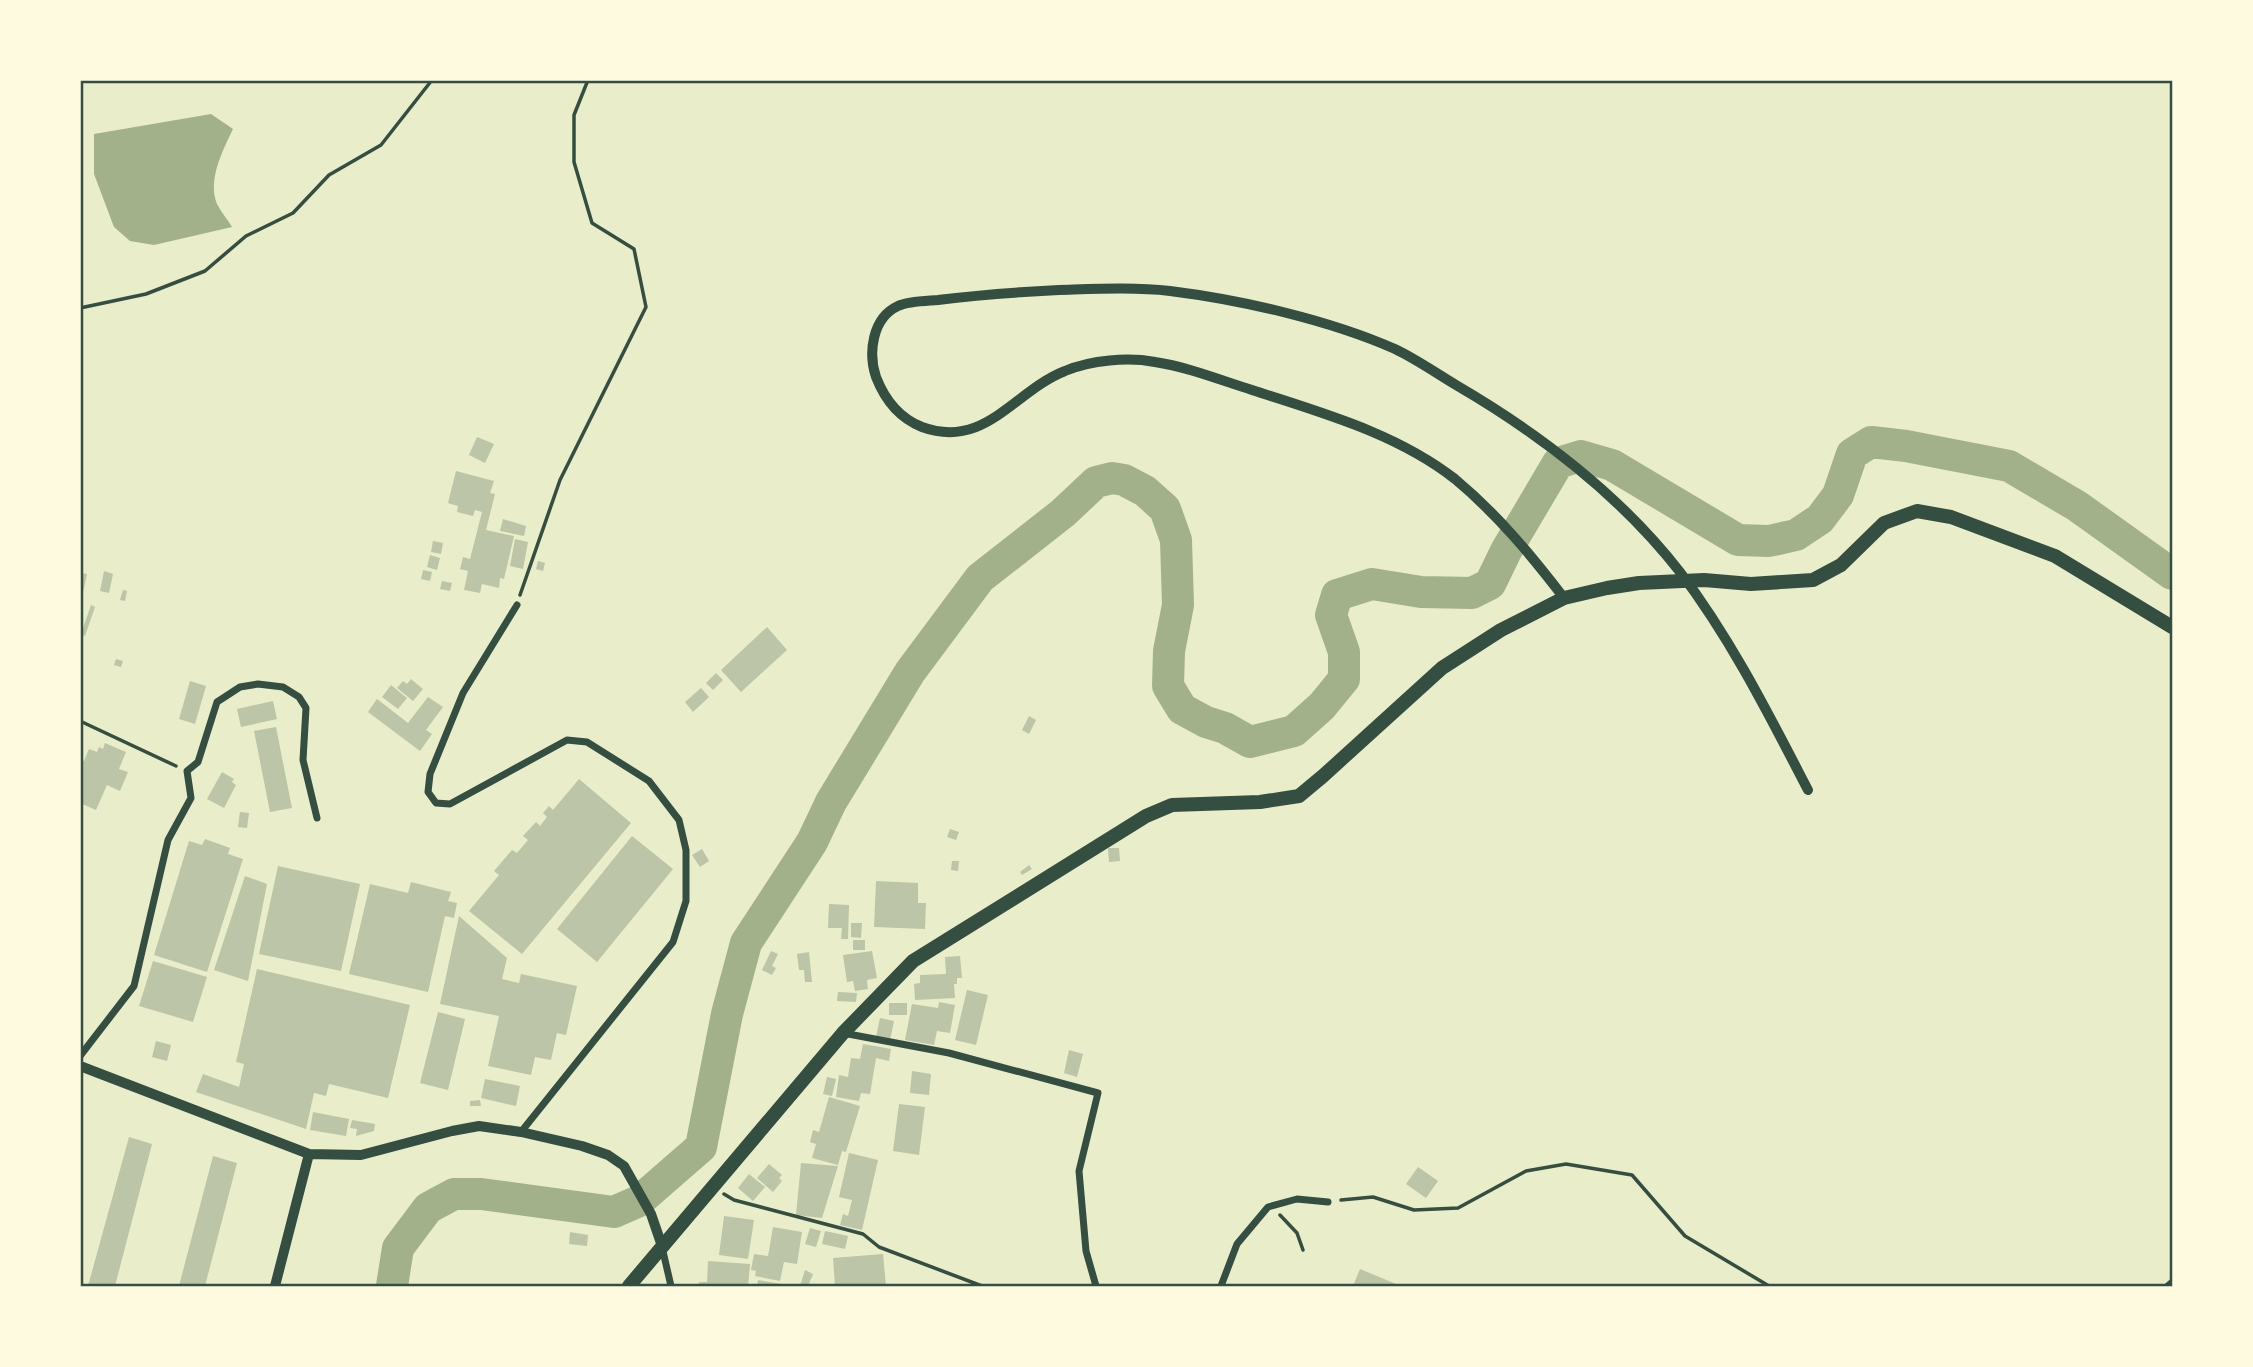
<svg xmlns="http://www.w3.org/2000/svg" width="2253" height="1367" viewBox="0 0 2253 1367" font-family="'Open Sans',sans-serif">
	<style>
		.water { fill: #a3b18a }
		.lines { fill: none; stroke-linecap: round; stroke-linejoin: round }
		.river { stroke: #a3b18a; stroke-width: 32 }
		.building { fill: #bcc5a7 }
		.path { stroke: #344e41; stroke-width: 3.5 }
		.minor { stroke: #344e41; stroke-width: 7 }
		.tertiary { stroke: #344e41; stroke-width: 10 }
		.primary { stroke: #344e41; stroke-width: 14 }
		.neatline { fill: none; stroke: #344e41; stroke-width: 2.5 }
	</style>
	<rect width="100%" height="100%" fill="#e9edc9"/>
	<path class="water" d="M211 114 233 129C223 150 207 180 217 204 221 212 228 220 232 227L154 245 130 241 114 227 94 174V134Z"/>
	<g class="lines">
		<path class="river" d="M392 1286 398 1248 428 1208 454 1194H481L614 1212 639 1201 701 1147 727 1014 746 943 812 842 831 802 910 672 980 578 1063 513 1096 482 1112 478 1124 480 1145 491 1165 509 1176 540 1178 605 1169 651 1168 686 1182 709 1206 722 1225 728 1250 742 1294 731 1322 706 1344 679V652L1331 615 1337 595 1372 584 1421 592 1472 593 1490 584 1506 551 1558 463 1581 456 1612 465 1738 540 1769 541 1796 535 1820 519 1838 495 1852 454 1871 442 1906 446 2009 466 2077 506 2172 574"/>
	</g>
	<path class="building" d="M477 437 494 444 485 463 469 455Z
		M456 471 494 481 490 493 495 494 486 530 514 536 504 579 500 578 499 588 482 584 480 593 464 590 468 571 460 569 463 557 470 559 482 512 475 510 473 516 457 512 458 506 448 503Z
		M503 519 526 526 524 536 500 531Z
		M515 539 528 542 523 569 510 566Z
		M433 541 443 543 441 554 431 552Z
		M430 555 440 558 437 570 427 567Z
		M538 561 545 563 543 571 536 569Z
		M423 570 432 572 430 581 421 579Z
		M104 571 113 574 109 593 100 591Z
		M80 573 87 574 82 597H80Z
		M442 581 452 583 450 591 440 589Z
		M123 590 127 591 125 601 120 600Z
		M91 605 95 607 85 636 81 634Z
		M767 627 787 650 741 692 721 670Z
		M116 659 123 661 121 667 114 665Z
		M716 673 723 680 713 690 706 683Z
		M411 679 423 689 413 701 397 688 403 681 407 684Z
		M190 681 206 686 195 724 179 719Z
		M391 685 407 698 398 709 382 697Z
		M701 688 709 697 693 712 685 702Z
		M428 697 443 707 426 730 432 734 420 751 368 712 377 699 408 723Z
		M273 701 277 719 241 727 237 709Z
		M1029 716 1036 720 1029 734 1022 730Z
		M276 727 292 808 270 812 254 731Z
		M105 743 126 752 119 769 128 772 120 791 107 785 96 810 80 803V759L84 761 89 749 97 752 99 747 103 749Z
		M222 772 234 779 232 782 236 785 224 808 207 799Z
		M579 779 631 823 522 954 469 911 499 875 494 871 512 850 517 853 528 840 523 836 536 822 540 826 547 817 543 813 549 806 553 810Z
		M240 812 249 813 247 828 238 827Z
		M950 829 959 832 956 840 947 837Z
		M632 836 673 869 597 962 557 929Z
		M205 839 230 848 228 854 243 859 207 972 154 955 189 841 202 845Z
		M1108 848H1119L1120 861 1109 862Z
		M702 849 709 861 700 867 692 855Z
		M952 861H959L958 871 951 870Z
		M1029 865 1032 869 1022 875 1020 872Z
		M278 866 360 884 341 971 259 954Z
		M245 876 267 884 248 981 214 970Z
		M876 881 918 883V903H926L925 929 874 927Z
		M411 882 451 892 448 901 457 903 454 918 445 916 428 992 349 974 370 884 408 893Z
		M829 904 849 905 848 939H841L842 928H828Z
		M459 916 507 958 502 979 519 983 521 974 577 986 566 1035 557 1033 551 1060 535 1057 531 1075 488 1066 499 1016 440 1004Z
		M851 923H862L861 938 851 937Z
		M853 940H865V950H853Z
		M771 951 778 954 772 966 776 968 772 975 762 970Z
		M872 951 877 978 867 980 868 989 855 991 853 981 847 982 843 955Z
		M809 952 812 982H805L804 970H799L797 954Z
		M960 956 962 978H957V984H954L955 998 915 1000 914 984 920 983V975L946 974 945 957Z
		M153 961 207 977 193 1022 139 1006Z
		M257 969 410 1005 388 1098 329 1084 326 1096 314 1093 306 1129 196 1092 203 1074 239 1087 244 1064 236 1062Z
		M967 990 988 995 976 1045 955 1040Z
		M838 992 857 993 856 1002 837 1001Z
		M939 1002 955 1005 950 1033 937 1031 934 1045 905 1040 912 1004 938 1008Z
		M889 1003H907V1015H889Z
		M438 1012 465 1019 448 1090 420 1083Z
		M880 1018 894 1021 890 1040 876 1037Z
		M156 1041 171 1045 167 1061 152 1057Z
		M863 1044 891 1049 889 1061 876 1058 870 1094 861 1093 859 1101 836 1097 839 1075 848 1077 851 1058 860 1059Z
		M1069 1050 1083 1054 1077 1077 1064 1073Z
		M912 1071 931 1074 929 1095 910 1093Z
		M827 1077 836 1079 832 1096 823 1094Z
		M485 1079 520 1086 516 1106 481 1098Z
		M829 1097 860 1106 846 1152 842 1151 838 1165 812 1158 816 1144 810 1142 813 1130 819 1132Z
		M480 1100 481 1106H470V1101Z
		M899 1104 925 1107 919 1155 893 1151Z
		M313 1112 349 1119 346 1136 310 1130Z
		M352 1120 375 1124 374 1131 356 1136 357 1129 350 1128Z
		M129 1137 152 1144 115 1286H88Z
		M849 1153 878 1160 862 1230 840 1225 843 1214 848 1216 852 1200 839 1197Z
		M213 1156 237 1163 205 1286H179Z
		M801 1163 838 1166 822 1218 796 1215Z
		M769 1164 782 1175 779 1178 782 1181 773 1192 757 1178Z
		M1418 1167 1438 1181 1426 1198 1406 1184Z
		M749 1174 765 1187 753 1201 738 1188Z
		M724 1216 754 1220 748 1259 719 1255Z
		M773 1227 802 1232 797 1264 784 1262 780 1281 755 1276 756 1271 751 1270 754 1254 768 1256Z
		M810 1228 821 1231 816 1247 805 1244Z
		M825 1231 848 1236 845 1249 822 1244Z
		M570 1232 588 1235 587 1246 569 1244Z
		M883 1254 886 1286H835L833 1258Z
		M708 1261 750 1264 748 1286H699V1282H707Z
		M1360 1269 1401 1286H1353Z
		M805 1270 813 1274 808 1286H800Z
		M758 1280 787 1285V1286H757Z"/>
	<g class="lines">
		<path class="path" d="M80 308 146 294 205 271 246 236 293 213 329 175 381 145 432 80
			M520 595 560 480 646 307 634 249 592 223 574 162V115L588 80
			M80 721 176 766
			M724 1194 734 1200 863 1234 879 1247 982 1286
			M1341 1200 1373 1197 1414 1210 1458 1208 1526 1171 1566 1164 1632 1175 1685 1236 1769 1286
			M1280 1215 1297 1233 1303 1250
			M2165 1286 2172 1280"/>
		<path class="minor" d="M517 605 463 693 430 774 428 792 436 803 450 804 567 740 587 742 649 781 679 820 686 850V901L673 942 521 1132
			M843 1033 949 1053 1098 1093 1079 1171 1086 1251 1096 1286
			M80 1056 134 986 168 840 191 798 187 771 198 762 217 702 240 687 258 684 283 687 299 697 306 708 303 760 317 818
			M662 1247 671 1286
			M1221 1286 1237 1244 1268 1207 1297 1199 1328 1202"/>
		<path class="tertiary" d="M1564 598C1531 555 1497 514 1455 479 1396 433 1322 413 1252 390 1220 380 1188 367 1155 362 1128 357 1091 360 1065 371 1014 391 985 450 922 427 899 418 885 400 876 377 868 353 872 318 898 306 909 301 926 301 938 300 978 295 1018 292 1059 290 1095 289 1134 287 1170 291 1242 300 1329 320 1395 349 1416 359 1436 373 1456 385 1540 434 1620 495 1680 572 1731 639 1769 715 1808 790
			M80 1066 309 1154 361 1155 452 1131 479 1126 521 1132 582 1146 608 1155 624 1166 651 1214 662 1246
			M275 1286 309 1154"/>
		<path class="primary" d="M629 1286 843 1033 913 961 1146 816 1172 805 1260 802 1299 796 1323 776 1442 668 1501 630 1564 598 1607 588 1639 583 1704 580 1751 584 1813 580 1841 565 1884 523 1917 511 1951 517 2055 556 2172 627"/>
	</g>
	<rect width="2253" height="1367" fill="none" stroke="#fefae0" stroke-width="164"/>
	<rect x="82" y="82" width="2089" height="1203" class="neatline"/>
</svg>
